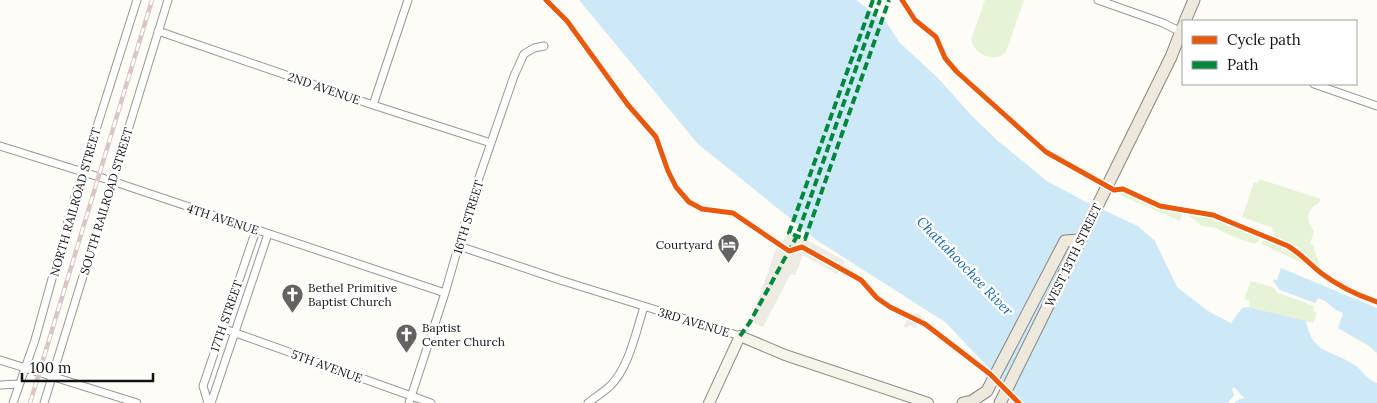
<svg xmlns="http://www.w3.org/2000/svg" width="1377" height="403" viewBox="0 0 1377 403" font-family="Lora,serif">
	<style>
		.green { fill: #e7f3d7 }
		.plaza { fill: #edebe2 }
		.water { fill: #cde8f7 }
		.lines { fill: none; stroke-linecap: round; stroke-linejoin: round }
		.street-casing { stroke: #979795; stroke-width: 9 }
		.secondary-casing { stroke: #8e8d8b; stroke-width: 12 }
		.primary-casing { stroke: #858482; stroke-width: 13 }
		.street { stroke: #fffffe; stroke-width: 7 }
		.secondary { stroke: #f6f4eb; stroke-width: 10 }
		.primary { stroke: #ede9dc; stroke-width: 11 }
		.rail-casing { stroke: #d9c6c7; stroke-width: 4.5 }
		.rail { stroke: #fff; stroke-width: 2.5; stroke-dasharray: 8; stroke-linecap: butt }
		.quiet { stroke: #00873e; stroke-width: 4; stroke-dasharray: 8 4; stroke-linecap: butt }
		.cycleway-casing { stroke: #fff; stroke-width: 8 }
		.cycleway { stroke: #e8590c; stroke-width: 5 }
		.labels { text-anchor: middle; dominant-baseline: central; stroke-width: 5; stroke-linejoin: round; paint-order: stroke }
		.street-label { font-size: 12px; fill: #111; stroke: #fff }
		.poi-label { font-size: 12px; fill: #111; stroke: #fff; text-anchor: start }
		.water-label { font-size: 14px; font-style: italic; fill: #1768a6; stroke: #fff }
	</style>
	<rect width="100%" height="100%" fill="#fdfcf7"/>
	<path class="green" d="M985 0H1024L1006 52C995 64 974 54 971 40Z
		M1259 179 1321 199C1319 205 1316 203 1312 208 1306 215 1308 224 1314 231L1310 244 1313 245 1321 270 1301 249 1273 236 1275 232 1272 231 1273 228 1242 217 1254 182 1258 183Z
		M1122 191 1156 207 1181 213 1182 215 1180 221 1120 195Z
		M1192 214 1216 219 1260 237 1259 241 1254 244 1229 235 1216 228 1202 226 1189 216Z
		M1264 239 1297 253 1309 266 1261 244Z
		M1251 281 1273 287 1278 293 1314 306 1313 311 1317 313 1313 323 1249 307 1250 301 1244 299Z"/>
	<path class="plaza" d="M789 233 807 240 845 261 841 269 837 274 803 255 795 275H790L763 327 750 322 776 249Z
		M910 313 918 314 925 319 921 325 919 323 915 328 910 325 907 328 904 326Z"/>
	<path class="water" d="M579 0H856L887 23 899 42 939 79 971 115 998 141 1047 181 1084 201 1138 226 1155 241 1177 287 1208 311 1231 323 1242 308 1249 307 1306 321C1313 355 1328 348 1353 364 1363 370 1364 378 1377 383V403H1234L1238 400 1244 398 1234 387 1232 389 1234 395 1228 403H1022L945 322 818 241 698 144Z
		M1281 268 1377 308V353L1369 346 1338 328 1343 313C1331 310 1330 301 1318 298L1315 303 1280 290 1273 281 1274 279 1277 280Z"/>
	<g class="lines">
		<defs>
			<path id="street" d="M1098 0 1163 23 1183 33
				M158 31 373 105 491 143
				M1314 84 1377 106
				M373 105 408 0
				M0 146 112 181 445 293
				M459 246 560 280 740 336
				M222 328 431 403
				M0 360 137 403
				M0 385 19 384
				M13 403 35 340 75 196 137 0
				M44 403 168 0
				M208 403 203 386 256 230
				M211 403 268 234
				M409 403 445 293 473 195 514 76 524 54 534 48 544 46
				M588 403C595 397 604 392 610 386 629 368 636 331 644 307"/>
			<path id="secondary" d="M709 403 740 336 785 355 928 403"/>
			<path id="primary" d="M1185 21 1194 0
				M963 403 972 401 987 391 1065 241 1080 240
				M1000 403 1171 57 1183 26"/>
		</defs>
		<use href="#street" class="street-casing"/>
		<use href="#secondary" class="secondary-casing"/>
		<use href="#primary" class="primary-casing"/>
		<use href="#street" class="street"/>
		<use href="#secondary" class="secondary"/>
		<use href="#primary" class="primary"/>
		<defs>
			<path id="rail" d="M30 403 152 0"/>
		</defs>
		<use href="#rail" class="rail-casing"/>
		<use href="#rail" class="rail"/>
		<path class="quiet" d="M873 0 789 233 805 239 889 0
			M740 336 750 322 797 236 880 0"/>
		<defs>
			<path id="cycleway" d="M546 0 567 21 628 105 656 137 668 171 676 187 689 202 702 209 733 213 789 251 802 247 861 280 877 298 890 307 925 324 990 374 1019 403
				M902 0 915 20 936 37 945 58 957 72 1046 152 1114 190 1123 189 1160 206 1213 215 1288 246C1301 254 1310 264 1321 273 1338 286 1357 295 1377 302"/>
		</defs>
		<use href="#cycleway" class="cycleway-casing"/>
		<use href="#cycleway" class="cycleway"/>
	</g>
	<defs>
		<symbol id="hotel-pin" viewBox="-11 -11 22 30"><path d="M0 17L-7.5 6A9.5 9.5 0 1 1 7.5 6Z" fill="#646362" stroke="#fff"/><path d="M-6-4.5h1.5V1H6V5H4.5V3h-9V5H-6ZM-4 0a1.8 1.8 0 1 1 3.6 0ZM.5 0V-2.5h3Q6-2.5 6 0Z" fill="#fff"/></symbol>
		<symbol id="church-pin" viewBox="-11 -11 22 30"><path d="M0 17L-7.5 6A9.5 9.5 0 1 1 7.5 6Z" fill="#646362" stroke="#fff"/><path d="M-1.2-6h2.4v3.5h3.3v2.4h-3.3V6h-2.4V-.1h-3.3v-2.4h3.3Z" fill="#fff"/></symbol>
	</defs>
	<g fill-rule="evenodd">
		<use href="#hotel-pin" x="716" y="232" width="25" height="34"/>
		<use href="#church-pin" x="280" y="282" width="25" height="34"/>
		<use href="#church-pin" x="394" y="322" width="25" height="34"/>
	</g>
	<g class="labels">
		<g class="street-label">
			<text transform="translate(324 88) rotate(19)">2ND AVENUE</text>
			<text transform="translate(106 201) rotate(-73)">SOUTH RAILROAD STREET</text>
			<text transform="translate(75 202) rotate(-74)">NORTH RAILROAD STREET</text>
			<text transform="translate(468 217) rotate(-73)">16TH STREET</text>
			<text transform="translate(223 219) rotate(18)">4TH AVENUE</text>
			<text transform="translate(1073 255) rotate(-64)">WEST 13TH STREET</text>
			<text transform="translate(226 316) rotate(-71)">17TH STREET</text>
			<text transform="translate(694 322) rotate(17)">3RD AVENUE</text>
			<text transform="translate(327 366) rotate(20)">5TH AVENUE</text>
		</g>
		<g class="poi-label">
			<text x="713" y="244" text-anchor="end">Courtyard</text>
			<text x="308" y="287">Bethel Primitive<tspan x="308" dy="14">Baptist Church</tspan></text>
			<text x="422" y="327">Baptist<tspan x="422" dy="14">Center Church</tspan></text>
		</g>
		<g class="water-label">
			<text transform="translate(965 266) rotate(46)">Chattahoochee River</text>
		</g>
	</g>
	<rect x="1182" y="20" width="175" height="65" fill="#ffffff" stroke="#a0a0a0"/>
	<rect x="1192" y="36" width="25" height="8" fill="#e8590c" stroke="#a0a0a0"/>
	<text x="1227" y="45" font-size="15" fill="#111111">Cycle path</text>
	<rect x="1192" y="61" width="25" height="8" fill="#00873e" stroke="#a0a0a0"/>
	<text x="1227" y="70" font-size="15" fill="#111111">Path</text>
	<path d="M22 373v8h131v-8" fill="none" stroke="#111111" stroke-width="2.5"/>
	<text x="30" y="373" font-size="15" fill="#111111" stroke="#ffffff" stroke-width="4" paint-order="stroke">100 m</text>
</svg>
